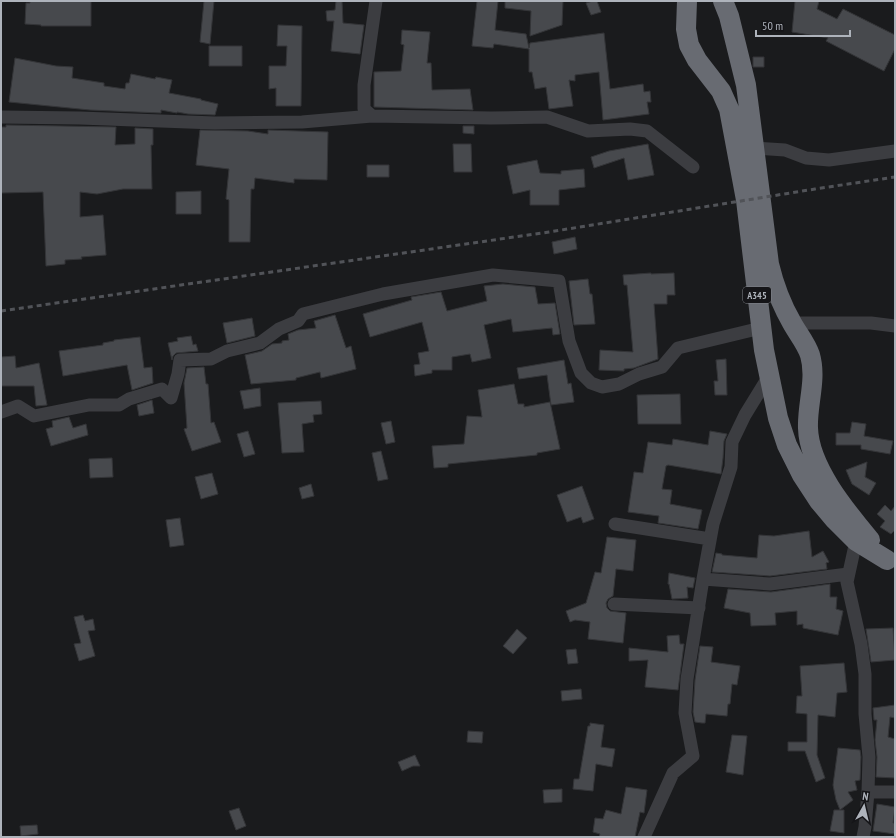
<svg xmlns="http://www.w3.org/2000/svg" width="896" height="838" viewBox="0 0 896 838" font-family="'PT Sans Narrow',sans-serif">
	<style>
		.building { fill: #47494d; stroke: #343538 }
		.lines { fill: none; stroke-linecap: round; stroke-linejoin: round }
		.minor { stroke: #3c3d41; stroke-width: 13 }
		.highway { stroke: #686b72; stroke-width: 20 }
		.rail { stroke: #515358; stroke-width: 3; stroke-dasharray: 5 4; stroke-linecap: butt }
		.labels { text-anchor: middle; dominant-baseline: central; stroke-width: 3.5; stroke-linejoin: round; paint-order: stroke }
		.shield { fill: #151518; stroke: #80848a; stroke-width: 1 }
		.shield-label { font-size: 10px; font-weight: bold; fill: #aeb3bb }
	</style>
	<rect width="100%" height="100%" fill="#1a1b1d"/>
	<path class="building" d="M30 1H91V26H41V25L25 24 26 3H30Z
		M204 1H214L210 44 200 42Z
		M336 1H342L343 23 364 25 360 54 331 51 334 21H327L326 11 335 10Z
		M477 1H498L495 30 526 34 529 48 530 43 604 33 610 89 643 84 644 92 650 91 651 102H647L649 114 603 120 599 72 575 75V81L569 80 573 106 549 109 546 87 535 89 532 72H529V49L494 44 493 48 472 46Z
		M505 1H563L562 25 530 36 531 11 505 8Z
		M593 1H597L601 12 591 15 586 3Z
		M795 1H819L817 9 837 19 843 9 895 35V49L884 71 826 41 828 38 792 32Z
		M278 25 302 26 301 106H276V88L269 89V66H286L287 46H277Z
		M402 30 430 32 427 63H431L432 90 470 89 473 110 374 107V72L401 71 404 45 401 44Z
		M209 46H242V66H209Z
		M753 57H764V67H753Z
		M15 58 56 66 73 67 72 78 104 83V86L125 89 126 83H129L131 74 155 79 156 77 172 80 169 93 201 99V100L218 104 215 115 188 114 177 112V113L161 110V113L90 110 9 102Z
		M6 125 116 127 115 145 135 144V128L153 129V145H151L152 189H123L97 194 80 192V217L103 215 106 255 81 257 82 259 65 260V264L46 266 43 192 1 193V127H6Z
		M463 126H474V134L463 133Z
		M200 130 248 131 268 134V130L328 132 327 180 294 179V183L255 178 254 189H251L250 242H229V200L226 199 229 169 196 165Z
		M453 144H471L472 172H454Z
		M648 144 654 175 628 180 624 158 594 168 591 157 609 151Z
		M537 160 540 173 561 174V171L584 169 585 187 559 190V205H530V190L513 194 507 166Z
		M367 165H389V177H367Z
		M201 191V214H176V192Z
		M575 237 577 249 554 254 552 242Z
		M651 273V274L674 273 675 295H667V304H654L658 359 634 368 624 369V371L599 370 600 350 633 352 627 285H624L623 275Z
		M588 279 590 294H592L595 324 574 325 569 281Z
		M503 284 535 287 538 304 555 303 560 334 553 335 552 328 513 332 511 319 484 325 491 358 472 362 470 354 452 357V370H432V373L415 376 414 365 420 364 418 353 429 351 422 322 370 337 363 314 412 300 411 297 441 292 447 311 487 301 484 286Z
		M335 315 346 348 351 346 356 369 321 378 320 372 296 378V380L251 384 245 355 262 351 272 344 282 343V341L289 340 288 334 298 330 316 328 314 321Z
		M252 318 255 336 227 343 223 323Z
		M191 336 193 345 196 344 198 351 176 353 173 356 172 360 168 343 178 341 177 338Z
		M140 337 144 368 152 367 153 383 132 390 127 365 63 376 59 351 103 345V343L114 341V340Z
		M15 356 16 368 39 363 47 405 36 406 34 386H1V357Z
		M726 359 727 395H715L714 381H718L716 360Z
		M564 360 568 384 571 383 574 402 551 405 547 375 519 379 517 368Z
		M204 367 206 384H208L211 423 214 422 221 442 192 451 184 429 187 428 184 383 187 368Z
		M514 384 518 404H524V407L550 402 560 449 537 453V455L448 464V467L434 468 432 446 464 444 467 416 482 417 478 390Z
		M260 388 261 406 244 409 240 391Z
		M680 394 681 424H638L637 395Z
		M152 400 154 413 139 416 137 405Z
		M321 401 322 414 313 415 314 422 302 424 304 452 282 453 278 403Z
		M69 417 73 428 86 424 88 435 51 446 46 429 53 427 52 421Z
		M391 421 395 442 386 444 381 423Z
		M852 422 866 424 864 436 893 441 890 454 861 449V445H836V433H850Z
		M248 431 255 454 244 457 237 434Z
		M710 431 727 434 724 441 723 458 721 474 668 465 666 466 662 489 672 490 670 504 702 510 698 529 658 523 659 516 628 512 634 472 643 473 648 442 672 445 673 439 708 445Z
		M381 451 388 479 378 481 372 453Z
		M112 458 113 477 90 478 89 459Z
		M867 462 865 477 876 483 869 495 852 484 846 470Z
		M212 473 218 494 201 499 195 477Z
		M311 484 314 496 302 499 299 488Z
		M582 486 594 519 583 523 581 517 567 522 557 495Z
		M885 505 891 511 895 506V530L891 534 880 527 885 521 877 514Z
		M180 518 184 545 170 547 166 520Z
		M809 531 812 557 823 551 829 562 826 563 827 569 770 576 712 572 716 553 722 554V555L757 558 759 535 774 536Z
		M607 537 636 540 633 571 616 569 613 596 608 599 606 603 607 608 610 611 626 613 623 643 588 639 590 622 575 620 570 622 566 611 586 603 595 572 601 573Z
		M669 573 695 578 693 588 687 587 688 598 672 599 669 584H668Z
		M830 584V597H837L836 609 843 611 838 635 803 628V624L797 625V611L775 613 776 625 751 626 750 613 724 608 728 589 771 592Z
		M83 615 85 621 93 619 95 630 88 631 95 656 79 661 74 644 81 643 74 617Z
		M893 628 895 660 871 662 866 629Z
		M517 629 527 638 513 654 503 646Z
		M679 635 680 644H684L678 690 645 687 648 660 629 661V648L668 652 667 636Z
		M700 646 713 647 711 662 740 666 737 685 732 684 730 704H728L727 716 706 714 705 723H702L695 722 693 712 695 680Z
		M576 649 578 663 568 664 566 650Z
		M844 663 847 692 837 693 835 717 818 715 817 755 825 778 816 782 805 751H788V742H807V714L796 713 797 696H802L800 666Z
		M581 689 582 699 562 701 561 691Z
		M895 705V718L890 717 888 737 895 739V778L876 777 877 757 875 740 877 720H874L873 708Z
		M590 723 604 725 601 747 615 749 612 767 596 764 593 791 573 789 574 779H579L588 726H590Z
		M468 731 483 732 482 743 467 742Z
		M732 735 747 736 743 775 726 772Z
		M838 748 860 750 861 757 860 780 855 781 857 790 848 792 853 800 840 810 836 800 833 785Z
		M415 755 420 766H413L402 771 398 762Z
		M626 787 647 790 644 813 640 812 635 837H599L600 834 593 832 595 818 603 819 606 810 621 814Z
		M562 789V802L544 803 543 790Z
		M877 804 895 807 893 823H895V834L873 831Z
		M239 808 246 826 236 830 229 811Z
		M834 810H844V833L830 831Z
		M37 825 38 834 21 836 20 826Z"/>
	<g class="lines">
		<path class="minor" d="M372 116 364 109V85L376 1
			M1 117 80 118 215 123 302 122 372 116 491 118 547 117 588 131 630 129 647 131 693 167
			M754 148 785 150 806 158 829 160 895 151
			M791 323H871L895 326
			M1 412 18 406 34 416 89 405H119L129 399 162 389 171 398 178 374 180 360 211 359 227 351 260 343 279 329 298 321 303 314 383 294 493 275 559 281 569 341 581 373 591 383 602 387 619 384 639 374 662 367 678 348 761 328
			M615 524 710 539
			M856 541 847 582 861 644 865 674V714L869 757 868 792 865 827 863 837
			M703 579 770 584 848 574
			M614 604 699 608
			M868 792H895
			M644 837 673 773 693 756 685 713 687 679 703 579 713 524 731 467 732 442 745 415 769 376"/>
		<path class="highway" d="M687 1 686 29 689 45 697 60 721 91 729 109 746 200 764 350 778 418 787 445 802 475 819 501 835 520 856 541 887 560
			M723 1 729 16 746 85 769 264C774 285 781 304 792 323 798 334 806 343 810 355 817 379 807 404 808 428 809 467 846 511 870 540"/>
		<path class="rail" d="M1 311 549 232 815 189 895 177"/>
	</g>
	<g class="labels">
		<rect class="shield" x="743" y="287" width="28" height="16" rx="3"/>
		<g class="shield-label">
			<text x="757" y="295">A345</text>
		</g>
	</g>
	<rect width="896" height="838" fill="none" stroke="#aeb3bb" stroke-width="4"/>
	<g transform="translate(864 806) rotate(8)" stroke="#151518" stroke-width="3" paint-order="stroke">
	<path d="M0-3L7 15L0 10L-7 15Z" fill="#aeb3bb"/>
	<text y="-6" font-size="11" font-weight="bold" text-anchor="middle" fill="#aeb3bb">N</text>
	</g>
	<path d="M756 30v6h94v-6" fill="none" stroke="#aeb3bb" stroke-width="2"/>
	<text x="762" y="30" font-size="12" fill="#aeb3bb" stroke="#151518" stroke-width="3" paint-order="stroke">50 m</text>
</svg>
